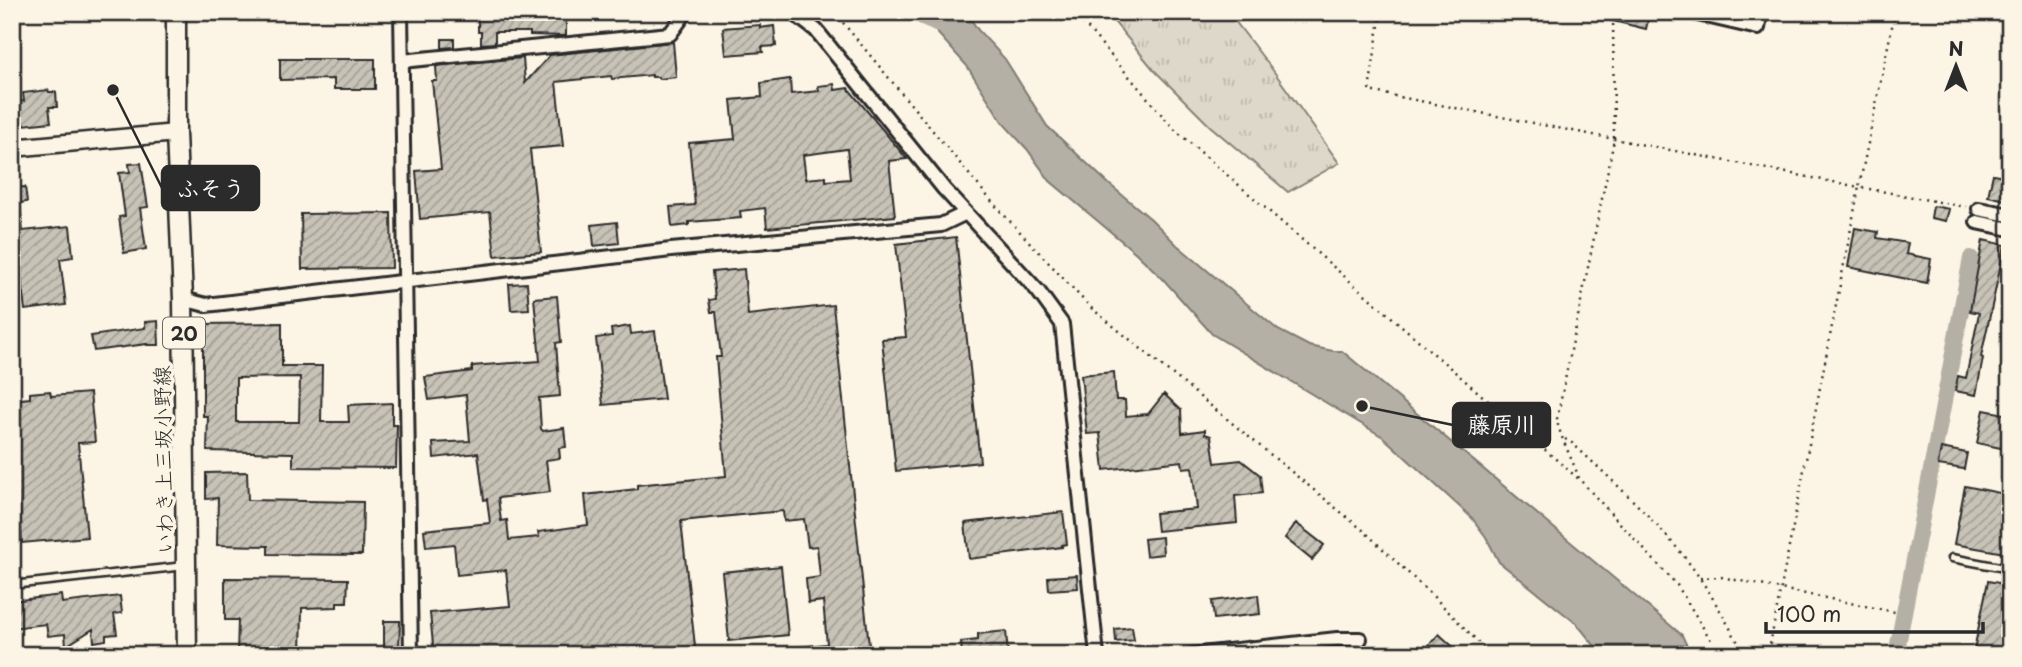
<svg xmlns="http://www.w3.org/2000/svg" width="2022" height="667" viewBox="0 0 2022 667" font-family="'Playpen Sans','Klee One',sans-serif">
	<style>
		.grass { fill: url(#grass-tufts); stroke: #84827a; stroke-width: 2 }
		.water { fill: #b4b0a5; stroke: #7d7b74; stroke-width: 2 }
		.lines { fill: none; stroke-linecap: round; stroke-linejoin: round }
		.canal { stroke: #b4b0a5; stroke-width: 16 }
		.river { stroke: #b4b0a5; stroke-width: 26 }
		.building { fill: url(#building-hatch); stroke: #2b2b2b; stroke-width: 2; fill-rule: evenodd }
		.lane-casing { stroke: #2b2b2b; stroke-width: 11 }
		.street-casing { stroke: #2b2b2b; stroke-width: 18 }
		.secondary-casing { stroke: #2b2b2b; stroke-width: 21 }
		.primary-casing { stroke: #2b2b2b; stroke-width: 23 }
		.path { stroke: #2b2b2b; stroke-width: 2.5; stroke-dasharray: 2 5; stroke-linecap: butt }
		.lane { stroke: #fcf5e5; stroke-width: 6 }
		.street { stroke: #fcf5e5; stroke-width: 12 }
		.secondary { stroke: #fcf5e5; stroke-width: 16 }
		.primary { stroke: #fcf5e5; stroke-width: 18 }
		.labels { text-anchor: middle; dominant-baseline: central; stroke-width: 7; stroke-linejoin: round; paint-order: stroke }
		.shield { fill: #fcf5e5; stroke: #6a6863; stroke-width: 2 }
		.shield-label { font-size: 19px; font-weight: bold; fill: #2b2b2b }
		.street-label { font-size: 21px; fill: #2b2b2b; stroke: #fcf5e5 }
		.leader { fill: none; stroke: #2b2b2b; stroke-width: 2.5 }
		.callout-dot { fill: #2b2b2b; stroke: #fcf5e5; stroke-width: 2.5 }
		.callout { fill: #2b2b2b; stroke: #2b2b2b; stroke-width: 2.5 }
		.callout-label { font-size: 23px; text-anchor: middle; font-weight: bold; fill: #fff }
	</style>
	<defs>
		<pattern id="grass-tufts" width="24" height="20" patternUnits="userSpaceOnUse" patternTransform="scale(1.75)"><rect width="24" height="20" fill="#ded8ca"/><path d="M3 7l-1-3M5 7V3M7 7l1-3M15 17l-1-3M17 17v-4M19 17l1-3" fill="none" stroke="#bfbaae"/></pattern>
		<pattern id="building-hatch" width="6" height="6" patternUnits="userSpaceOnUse" patternTransform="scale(1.75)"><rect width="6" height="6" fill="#c8c3b7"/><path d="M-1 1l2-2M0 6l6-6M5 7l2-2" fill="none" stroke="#a39f95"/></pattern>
	</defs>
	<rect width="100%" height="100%" fill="#fcf5e5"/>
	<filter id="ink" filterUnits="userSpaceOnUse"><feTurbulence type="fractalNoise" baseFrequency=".0143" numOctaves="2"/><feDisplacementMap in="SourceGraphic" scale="14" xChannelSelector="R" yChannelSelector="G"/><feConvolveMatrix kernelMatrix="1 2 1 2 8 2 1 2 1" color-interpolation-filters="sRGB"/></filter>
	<g filter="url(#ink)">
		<path class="grass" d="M1106 12H1228L1272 69 1339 163 1288 192 1210 126 1154 70Z"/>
		<path class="water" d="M931 12H966L978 30 1005 59 1047 126 1109 184 1151 219 1177 245 1278 330 1309 346 1333 351H1342L1682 635 1691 655H1602L1577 624 1499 562 1486 537 1472 518 1383 437 1212 334 1163 279 1136 253 1050 181 1027 149 1003 123 967 66 933 28Z"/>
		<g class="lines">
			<path class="canal" d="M1896 655 1971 258"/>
			<path class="river" d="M924 12 949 23"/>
		</g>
		<path class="building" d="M478 12H566V36L530 35V32H495V43L481 44V32H478Z
			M1602 12H1650L1646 29 1601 18Z
			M760 25V28L774 26 776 46 762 47 763 52 726 55 723 28Z
			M442 39H454V47L442 48Z
			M673 42 676 77 659 79 658 77H652V75L612 79 611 76 556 82 563 146 530 149 541 252 495 256 490 212 420 219 416 171 441 169 432 81H437L436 66 523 58 525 83 550 55Z
			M280 59H375V89H334V79L280 80Z
			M790 79 791 94 819 91 818 86 834 84 835 90 848 88 907 159 889 161 895 216 767 228 765 208 740 211 741 218 689 222V225L672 227 670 207 695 205 689 143 735 139 731 100 762 97 761 83ZM847 149 850 179 826 181V177L806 179 803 155Z
			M48 90 49 92H56L57 107H49L51 122 14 126 12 102 24 101 23 93Z
			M141 163 148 207 140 208 146 249 124 253 119 217 125 216 119 173 130 172 129 164Z
			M1993 174 2010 177V195L2007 194 2006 200 1988 196Z
			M25 187 27 202 12 204V188Z
			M12 205H20L23 231 70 226 73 257 60 259 66 305 25 310 19 261 12 262Z
			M1933 206 1949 209 1946 221 1931 218Z
			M391 213 392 268 302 269 301 214Z
			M617 222 619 243 594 246 592 225Z
			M1855 228 1878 232 1877 238 1908 243 1906 254 1931 259 1927 283 1848 267Z
			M956 237 980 462 896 471 882 339 906 337 896 244Z
			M1983 240 2005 245 1981 357 1983 358 1976 395 1955 391 1958 376 1966 378 1979 313 1970 311Z
			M744 269 748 315 833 305 870 655H799L798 647 827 644 823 601 808 603 806 579 820 577 817 546 808 547 804 519 784 521 783 511 681 521 696 655H434L430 613 510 606 506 570 457 575 454 544 426 547 424 530 490 523 487 499 484 500 478 453 434 458 433 443 470 441 466 395 429 400 425 377 472 371V366L540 361 534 298 557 296 561 342 556 343 560 396 539 398 541 429 543 431 564 428 566 447 559 448 560 458 546 460 550 492 498 498 501 521 507 520 509 540 539 537 538 532 588 525 585 495 637 489V485L726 476 716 357H721L716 312H711L709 300 715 299 712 272Z
			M527 283 529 309 511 310 509 284Z
			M158 321 159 345H147V344L94 351 91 336 145 328V322Z
			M282 323V366H322L321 422H349L348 405 392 403V425H397L396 468 293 467V453L207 451 208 416H203V324ZM300 377 299 422H236V378Z
			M630 326 631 334 655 331 664 399 603 405 596 338 612 336 611 329Z
			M1114 372 1116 400H1125L1126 416 1148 414 1164 394 1181 410 1182 433 1205 430V434L1211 436 1215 463 1241 460 1260 475 1262 493 1235 496 1237 523 1157 531 1155 513 1197 509 1192 467 1183 468 1182 461 1104 470 1100 433 1087 434 1081 375Z
			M50 391 51 396 90 393 95 442 78 443 87 537 22 543 12 441V400L30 398V393Z
			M1984 410 2010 415V450L1977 443Z
			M1941 448 1967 453 1964 469 1938 465Z
			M247 472 248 500 363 502 362 555 268 554V546L217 545 218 498 206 499V473Z
			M1965 486 2010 495V554L1954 544Z
			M1063 512 1067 544 1062 545V547L969 559 965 523Z
			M1296 523 1324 545 1312 560 1285 538Z
			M1162 537 1163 554 1146 556 1144 539Z
			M781 566 788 635 729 641 722 572Z
			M1077 575 1078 588 1049 590 1048 577Z
			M225 578 348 579 347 602H337V607L302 608 301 655H237L238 620H225Z
			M1988 581 2010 585V655H1973Z
			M61 595 62 603 120 596 122 613 114 614 117 634 106 635V640L94 642 93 629 66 646 65 634 48 636 46 624 12 628V601Z
			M1258 595 1260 614 1214 619 1212 601Z
			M384 621H400L399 650 384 649Z
			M1132 627 1134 640 1116 642 1115 629Z
			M1006 631 1008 655H962L961 642 978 640V634Z
			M1439 634 1462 655H1420Z"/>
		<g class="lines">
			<defs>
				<path id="lane" d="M1952 558 2010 569
					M12 585 185 566"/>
				<path id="street" d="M401 12 411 655
					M792 12 816 30 944 189 1038 291 1062 324 1097 655
					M1689 12 1758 28 1761 12
					M402 61 670 34 686 12
					M1979 209 2010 215
					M1977 222 2010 229
					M183 299 206 305 671 250 941 225 966 213
					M1192 655 1337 639H1360"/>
				<path id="secondary" d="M12 148 176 133"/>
				<path id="primary" d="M176 12V133L183 299 187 655"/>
			</defs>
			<use href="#lane" class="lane-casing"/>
			<use href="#street" class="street-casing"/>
			<use href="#secondary" class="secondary-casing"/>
			<use href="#primary" class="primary-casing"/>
			<path class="path" d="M834 12 993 203 1090 307 1364 531 1438 601 1491 655
				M1074 12 1174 129 1581 481 1677 585 1720 655
				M1381 12 1369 91 1859 187 1768 655
				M1895 12 1859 187 1966 207
				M1565 439 1572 443C1610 478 1649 514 1682 554 1707 585 1726 621 1745 655
				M1579 478C1574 463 1558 433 1557 419L1614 140 1613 12
				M1700 578 1721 577 1895 612"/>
			<use href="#lane" class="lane"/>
			<use href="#street" class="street"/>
			<use href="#secondary" class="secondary"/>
			<use href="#primary" class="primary"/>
		</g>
	</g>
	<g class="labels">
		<rect class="shield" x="163" y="317.5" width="42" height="31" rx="5"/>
		<g class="shield-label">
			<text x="184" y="333">20</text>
		</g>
		<g class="street-label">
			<text transform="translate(162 460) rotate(-91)">いわき上三坂小野線</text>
		</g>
	</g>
	<path class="leader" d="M113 90L162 188M1362 406L1453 425"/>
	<g class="callout-dot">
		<circle cx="113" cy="90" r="7"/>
		<circle cx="1362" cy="406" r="7"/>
	</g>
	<g class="callout">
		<rect x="162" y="166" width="97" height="44" rx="7"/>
		<rect x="1453" y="403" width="97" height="44" rx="7"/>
	</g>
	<g class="callout-label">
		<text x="211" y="197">ふそう</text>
		<text x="1502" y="433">藤原川</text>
	</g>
	<rect width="2022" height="667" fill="none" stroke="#fcf5e5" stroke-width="42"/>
	<rect x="21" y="21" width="1980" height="625" fill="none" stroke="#2b2b2b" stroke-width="2.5" filter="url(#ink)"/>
	<g transform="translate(1956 66)" stroke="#fcf5e5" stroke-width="5" paint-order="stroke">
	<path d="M0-5L12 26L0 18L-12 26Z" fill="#2b2b2b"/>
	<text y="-10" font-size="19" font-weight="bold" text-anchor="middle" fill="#2b2b2b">N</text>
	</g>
	<path d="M1766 622v10h217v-10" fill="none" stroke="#2b2b2b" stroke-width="3.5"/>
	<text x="1777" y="622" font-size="21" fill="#2b2b2b" stroke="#fcf5e5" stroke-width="5" paint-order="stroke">100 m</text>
</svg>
